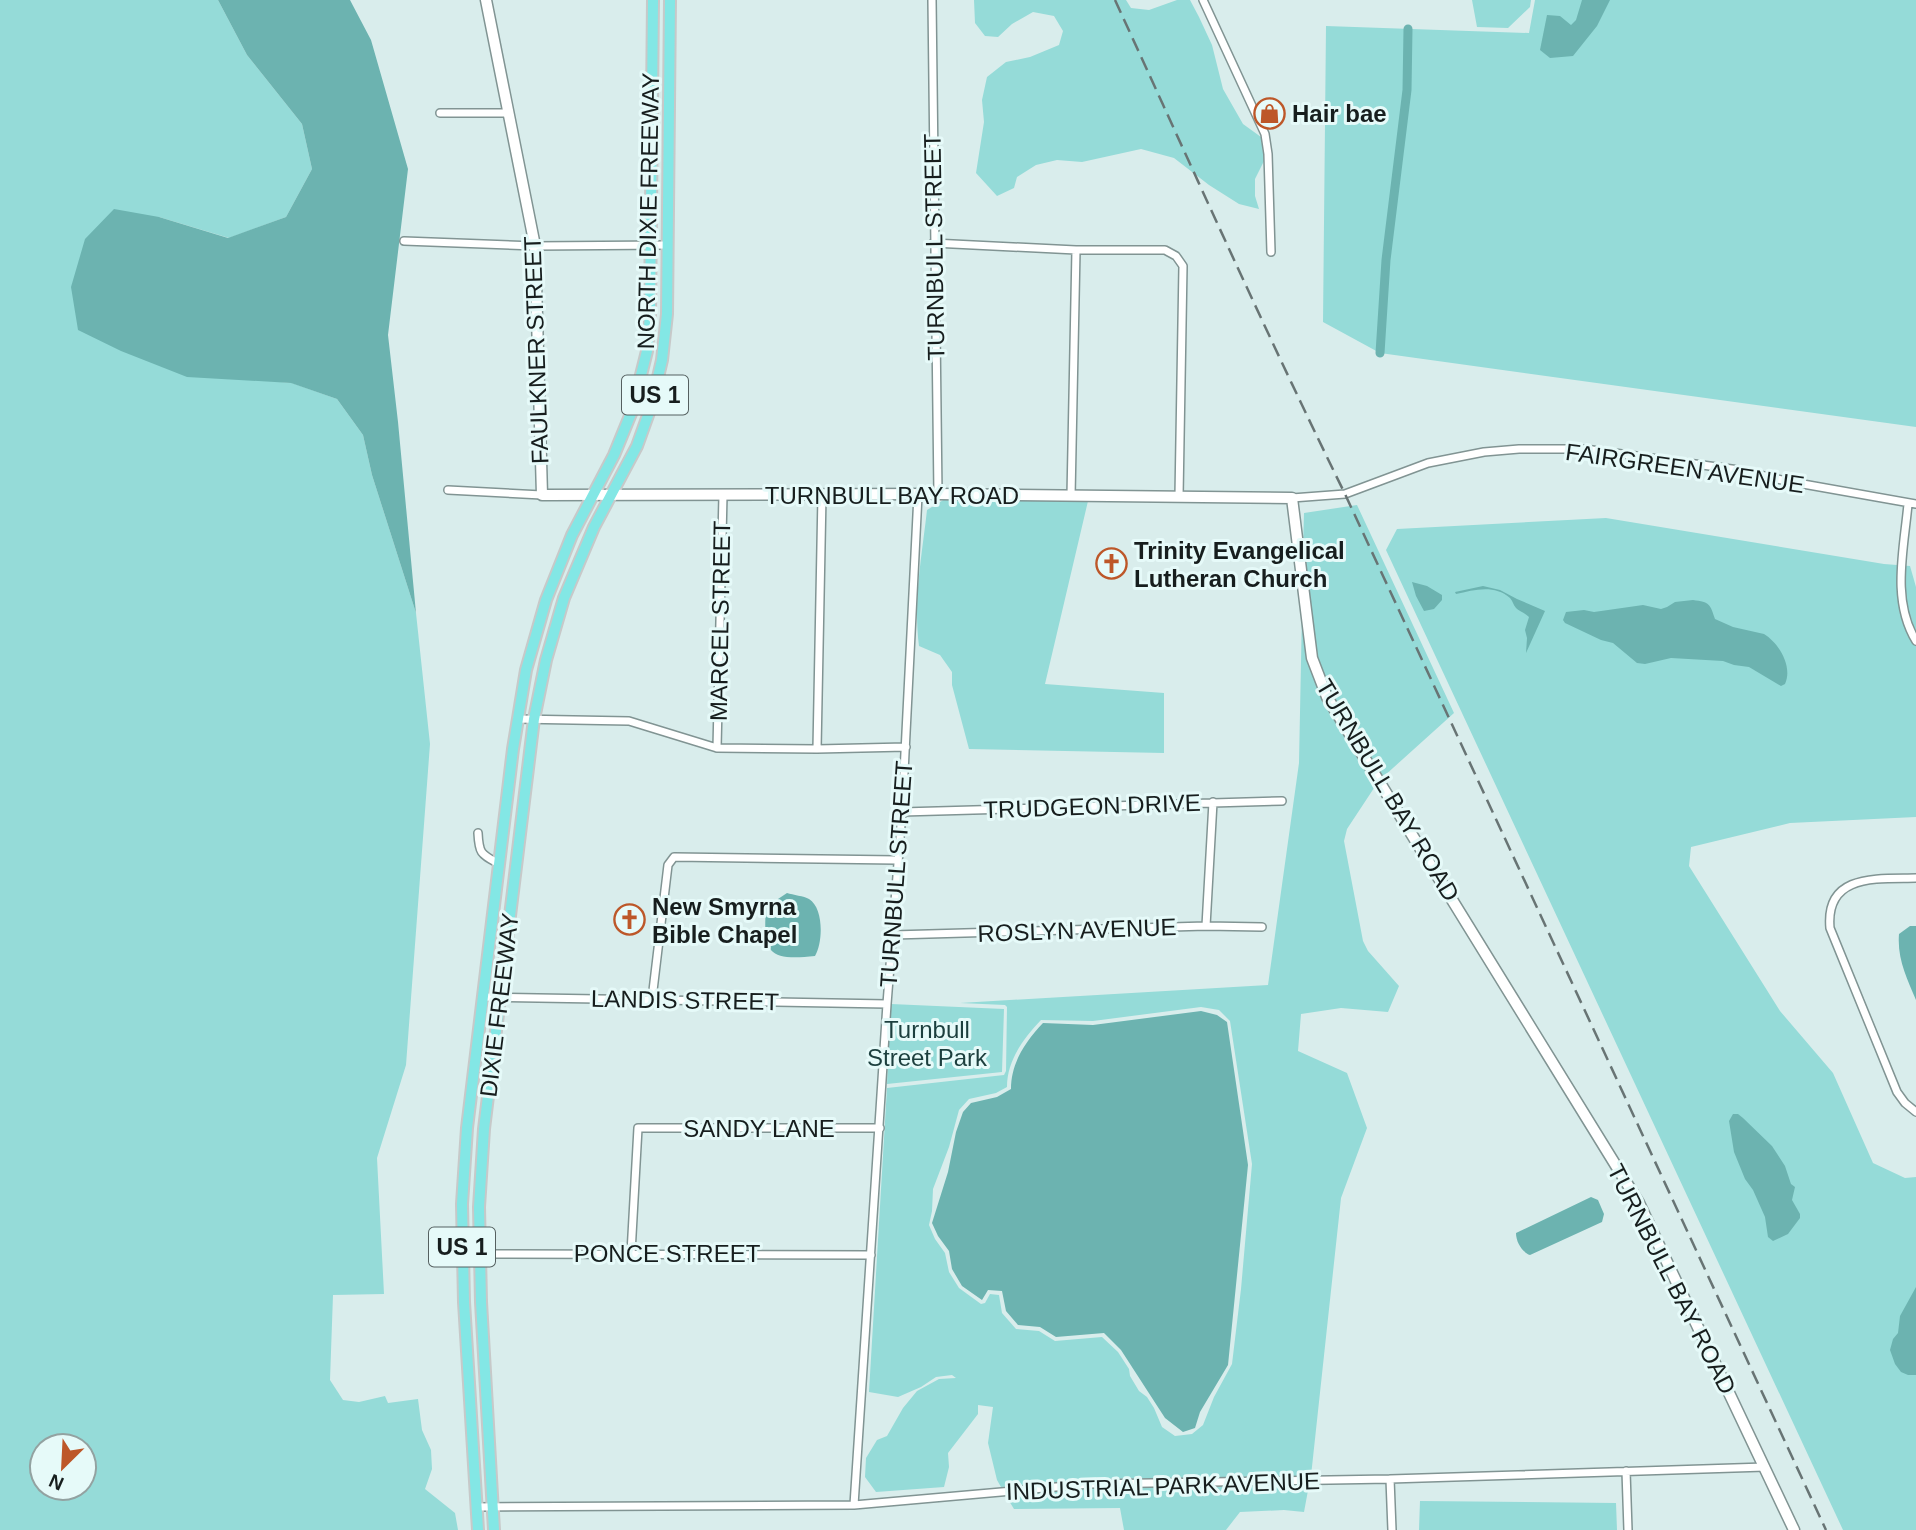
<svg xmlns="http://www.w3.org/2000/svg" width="1916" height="1530" viewBox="0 0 1916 1530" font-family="Helvetica,sans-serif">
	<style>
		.green { fill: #95dbd8; fill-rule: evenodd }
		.water { fill: #6cb3b0 }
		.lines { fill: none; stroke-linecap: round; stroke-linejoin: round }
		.canal { stroke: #6cb3b0; stroke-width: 9 }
		.street-casing { stroke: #819493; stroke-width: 10 }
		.secondary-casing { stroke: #819493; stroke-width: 13 }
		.primary-casing { stroke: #c7c9c9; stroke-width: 14 }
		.street { stroke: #fff; stroke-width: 7 }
		.secondary { stroke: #fff; stroke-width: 10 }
		.primary { stroke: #83e7e5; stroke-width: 10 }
		.rail { stroke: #687474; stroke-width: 2.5; stroke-dasharray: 14 7; stroke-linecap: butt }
		.labels { text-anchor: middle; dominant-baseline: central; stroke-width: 6; stroke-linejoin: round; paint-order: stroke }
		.shield { fill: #e6faf9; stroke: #556060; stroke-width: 2 }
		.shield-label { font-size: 23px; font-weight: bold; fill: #171e1e }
		.poi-label { font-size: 24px; font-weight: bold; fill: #171e1e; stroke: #e6faf9; text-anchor: start }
		.street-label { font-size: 24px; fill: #171e1e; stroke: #e6faf9 }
		.park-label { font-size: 24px; fill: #1c3f3e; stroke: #e6faf9 }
	</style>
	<rect width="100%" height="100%" fill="#d9edec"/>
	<path class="green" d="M0 0H218L247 55 302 124 312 169 286 217 229 238 159 217 247 379 292 383 337 399 363 435 372 475 416 613 430 744 406 1065 377 1158 384 1294 333 1295 330 1380 343 1400 359 1402 385 1396 388 1403 418 1399 422 1430 431 1450 432 1469 425 1489 455 1513 458 1530H0ZM42 1446H84V1488H42Z
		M974 0H1126L1131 8 1149 10 1177 0H1190L1199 17 1212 45 1223 89 1243 124 1261 137 1264 161 1255 179V196L1259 209 1239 204 1209 185 1174 158 1141 149 1082 162 1057 160 1036 165 1017 177 1014 188 997 196 976 173 984 122 982 100 987 77 1006 62 1030 57 1059 45 1063 31 1054 16 1033 12 1012 24 998 37 985 36 975 23Z
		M1472 0H1531L1530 7 1508 28 1477 27Z
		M1535 0H1916V427L1380 353 1323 322 1326 26 1529 33Z
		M945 499 1088 501 1045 684 1164 693V753L969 749 952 685V672L940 655 919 646C913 600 922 555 927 510Z
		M1357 505 1454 713 1383 777 1331 694 1317 657 1303 549 1304 513Z
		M1606 518 1884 564 1910 566 1916 587V817L1790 823 1691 847 1689 866 1780 1011 1833 1073 1873 1163 1905 1178 1916 1177V1530H1843L1386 550 1397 529Z
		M1302 611 1308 661 1376 785 1347 829 1344 841 1363 941 1368 951 1399 986 1388 1012 1341 1008 1301 1014 1298 1051 1347 1073 1367 1128 1341 1198 1311 1476 1090 1479 1001 1487 997 1480 988 1443 993 1407 978 1405V1414L948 1453 949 1467 944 1487 876 1492 865 1477 866 1458 877 1440 887 1436 903 1408 917 1391 939 1379 956 1378 952 1375 936 1377 921 1387 898 1397 869 1392 887 1088 1004 1075 1006 1071 1007 1007 1005 1005 960 1003 1268 985 1299 763ZM1201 1007 1219 1010 1230 1021 1252 1164 1241 1289 1232 1364 1214 1397 1203 1425 1192 1434 1175 1436 1162 1427 1154 1408 1147 1397 1139 1391 1130 1376 1129 1369 1118 1352 1102 1337 1055 1341 1039 1331 1016 1329 1002 1313 999 1295 990 1294 985 1303 981 1304 959 1288 949 1272 945 1253 935 1239 929 1225 932 1211 933 1189 949 1147 959 1110 969 1099 996 1093 1007 1087C1007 1060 1024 1038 1041 1020L1093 1021Z
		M891 1004 1004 1009 1002 1072 887 1084Z
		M1309 1485 1304 1512 1284 1510 1240 1512 1226 1530H1124L1120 1508 1014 1509 1006 1496 1089 1489Z
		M1420 1501 1616 1503 1617 1530H1419Z"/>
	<path class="water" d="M218 0H350L371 40 408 169 388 335 398 422 416 613 372 475 363 435 337 399 291 383 187 377 121 351 78 330 71 287 85 239 114 209 159 217 228 238 286 217 312 169 302 124 247 55Z
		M1582 0H1610L1597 26 1573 56 1550 58 1540 50 1547 15 1560 16 1571 25 1576 20Z
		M1412 582 1427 586 1442 595V600L1434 609 1424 611 1416 596Z
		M1483 586 1500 590 1517 599 1545 611 1526 653 1527 638 1525 630 1529 617C1525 613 1519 611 1516 608 1513 605 1513 601 1510 598 1494 584 1474 590 1456 594L1455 592Z
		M1693 600C1710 602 1710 604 1715 619L1733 627 1764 634C1779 643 1793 667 1785 684L1781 686 1749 667 1734 665 1723 661 1671 658 1645 664 1637 663 1613 643 1601 640 1565 623 1563 620 1566 612 1584 610 1594 612 1643 605 1661 609 1667 607 1675 602Z
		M787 893C793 895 804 896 809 899 824 908 823 943 815 956 767 961 763 952 766 907Z
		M1910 926H1916V1000C1907 978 1897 959 1899 934Z
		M1201 1011 1217 1015 1227 1022 1248 1165 1228 1365 1200 1412 1195 1428 1183 1432 1165 1418 1121 1350 1104 1333 1056 1337 1040 1327 1018 1325 1006 1311 1002 1291 988 1290 982 1300 962 1286 952 1269 949 1251 938 1236 932 1223 948 1172 956 1132 963 1112 971 1103 997 1097 1011 1089C1011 1063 1025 1042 1043 1023L1093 1025Z
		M1733 1114H1738L1743 1118 1772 1146 1785 1166 1791 1184 1795 1187 1792 1200 1800 1214V1218L1788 1234 1773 1241 1768 1237 1765 1217 1753 1190 1745 1179 1734 1152 1729 1121Z
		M1591 1197 1598 1200 1604 1214 1602 1222 1530 1255C1522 1252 1516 1242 1516 1233Z
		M1916 1287V1375H1908L1901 1372 1895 1364 1890 1350 1893 1339 1898 1333 1900 1316Z"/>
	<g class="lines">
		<path class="canal" d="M1380 353 1386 260 1407 90 1408 29"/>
		<defs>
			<path id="street" d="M932 0 938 494
				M1203 0 1265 134 1268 154 1271 252
				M440 113H509
				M404 241 535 246 668 245
				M933 243 1076 250H1165L1176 256 1183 266 1179 496
				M448 490 542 495
				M1071 496 1076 250
				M1292 498 1345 494 1428 463 1484 452 1519 449H1585L1739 470 1786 481 1916 504
				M1908 504C1904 549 1891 600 1916 641
				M517 719 629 721 717 748 817 749 906 747
				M717 748 723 495
				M817 749 822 495
				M902 812 1282 801
				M478 833C479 854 481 854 499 864
				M1916 878C1878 879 1825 873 1830 928L1897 1092 1905 1103 1916 1112
				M1206 926 1213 802
				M893 935 1206 926 1262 927
				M483 997 887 1004
				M652 999 668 865 674 857 897 860
				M631 1253 638 1128H880
				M462 1254 871 1255
				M1626 1471 1628 1530
				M1390 1479 1392 1530
				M854 1505 887 1004 902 812 918 495
				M476 1507 854 1505 1090 1484 1390 1479 1765 1467"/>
			<path id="secondary" d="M486 0 535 246 542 495 938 494 1292 498 1312 658 1327 697 1639 1203 1794 1530"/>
			<path id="primary" d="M478 1530 464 1302 462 1204 467 1128 513 749 526 670 546 600 572 535 614 455 632 411 647 351 650 315 653 0
				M494 1530 481 1302 479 1207 484 1129 534 719 546 660 564 598 594 527 637 446 651 407 662 360 667 314 670 0"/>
		</defs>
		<use href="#street" class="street-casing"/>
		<use href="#secondary" class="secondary-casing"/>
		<use href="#primary" class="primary-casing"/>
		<use href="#street" class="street"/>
		<use href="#secondary" class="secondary"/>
		<use href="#primary" class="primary"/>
		<path class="rail" d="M1115 0C1191 165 1265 331 1345 494L1826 1530"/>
	</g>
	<defs>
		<symbol id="shop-ring" viewBox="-11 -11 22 22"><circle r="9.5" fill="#e6faf9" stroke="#bd5729" stroke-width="1.5"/><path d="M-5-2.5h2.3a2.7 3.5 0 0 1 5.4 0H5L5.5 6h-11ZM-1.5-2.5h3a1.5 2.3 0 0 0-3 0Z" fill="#bd5729"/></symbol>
		<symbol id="church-ring" viewBox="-11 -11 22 22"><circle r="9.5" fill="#e6faf9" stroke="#bd5729" stroke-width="1.5"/><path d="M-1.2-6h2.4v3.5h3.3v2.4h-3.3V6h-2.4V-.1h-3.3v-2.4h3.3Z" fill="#bd5729"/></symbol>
	</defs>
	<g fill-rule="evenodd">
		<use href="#shop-ring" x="1252" y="96" width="35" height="35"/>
		<use href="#church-ring" x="1094" y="546" width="35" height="35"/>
		<use href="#church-ring" x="612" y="902" width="35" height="35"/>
	</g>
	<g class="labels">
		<g class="shield">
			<rect x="622" y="375.5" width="66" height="39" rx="5"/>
			<rect x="429" y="1227.5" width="66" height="39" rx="5"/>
		</g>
		<g class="shield-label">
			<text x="655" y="395">US 1</text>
			<text x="462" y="1247">US 1</text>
		</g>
		<g class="poi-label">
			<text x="1292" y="113">Hair bae</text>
			<text x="1134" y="550">Trinity Evangelical<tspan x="1134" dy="28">Lutheran Church</tspan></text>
			<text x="652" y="906">New Smyrna<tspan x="652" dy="28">Bible Chapel</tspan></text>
		</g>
		<g class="street-label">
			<text transform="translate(648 211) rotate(-89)">NORTH DIXIE FREEWAY</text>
			<text transform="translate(934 247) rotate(-91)">TURNBULL STREET</text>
			<text transform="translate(536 350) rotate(-92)">FAULKNER STREET</text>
			<text transform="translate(1685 468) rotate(8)">FAIRGREEN AVENUE</text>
			<text x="892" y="495">TURNBULL BAY ROAD</text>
			<text transform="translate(720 621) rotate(-89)">MARCEL STREET</text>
			<text transform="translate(1388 790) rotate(59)">TURNBULL BAY ROAD</text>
			<text transform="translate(1092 806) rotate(-2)">TRUDGEON DRIVE</text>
			<text transform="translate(896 874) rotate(-86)">TURNBULL STREET</text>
			<text transform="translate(1077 930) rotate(-2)">ROSLYN AVENUE</text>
			<text transform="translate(685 1000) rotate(1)">LANDIS STREET</text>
			<text transform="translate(499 1005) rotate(-83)">DIXIE FREEWAY</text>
			<text x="759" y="1128">SANDY LANE</text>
			<text x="667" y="1253">PONCE STREET</text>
			<text transform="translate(1672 1279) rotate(63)">TURNBULL BAY ROAD</text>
			<text transform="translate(1163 1486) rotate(-2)">INDUSTRIAL PARK AVENUE</text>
		</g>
		<g class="park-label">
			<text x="927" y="1029">Turnbull<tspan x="927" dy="28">Street Park</tspan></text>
		</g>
	</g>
	<g transform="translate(63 1467) rotate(204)"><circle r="33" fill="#e6faf9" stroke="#93a2a1" stroke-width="2"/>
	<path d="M0-5L12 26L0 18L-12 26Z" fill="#bd5729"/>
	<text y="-10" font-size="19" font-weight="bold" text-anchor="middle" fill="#171e1e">N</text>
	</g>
</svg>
